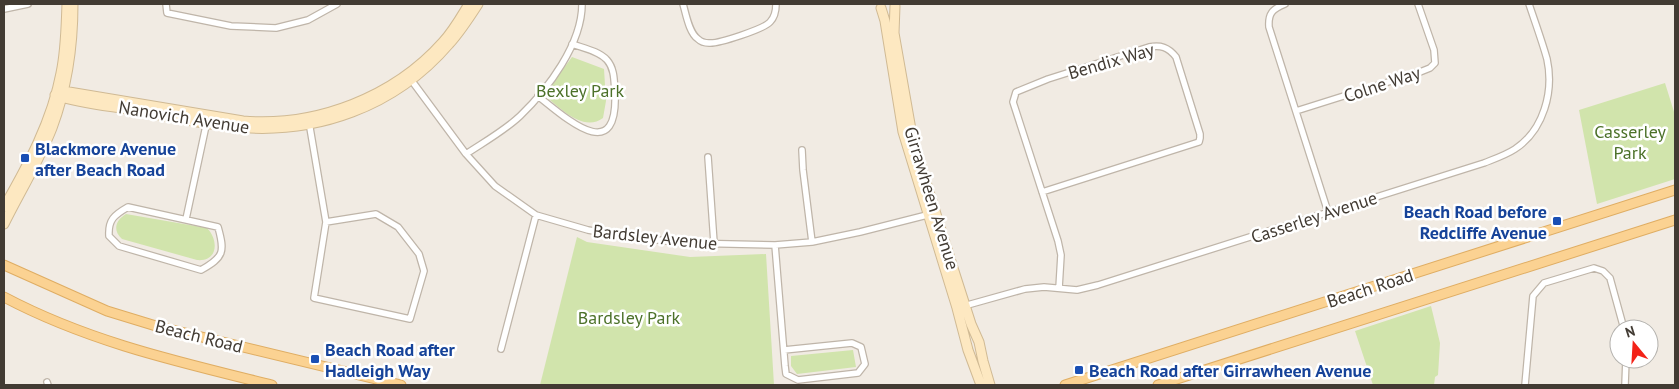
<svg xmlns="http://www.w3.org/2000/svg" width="1679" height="389" viewBox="0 0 1679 389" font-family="'PT Sans',sans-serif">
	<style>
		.green { fill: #d1e4ac }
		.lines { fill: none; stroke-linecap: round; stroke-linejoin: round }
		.street-casing { stroke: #bfb5a9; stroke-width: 8 }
		.secondary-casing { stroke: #d0ba94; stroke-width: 11 }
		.primary-casing { stroke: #dfad63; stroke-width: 11 }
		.street { stroke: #fff; stroke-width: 5.5 }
		.secondary { stroke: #fde8c1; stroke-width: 9 }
		.primary { stroke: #fbd292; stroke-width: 9 }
		.transit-dot { fill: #1a4fb4; stroke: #fff; stroke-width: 2 }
		.labels { text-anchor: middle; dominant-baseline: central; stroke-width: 5; stroke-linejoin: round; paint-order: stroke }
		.street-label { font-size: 18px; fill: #423b33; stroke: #fff }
		.park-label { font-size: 18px; fill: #4c7129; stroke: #fff }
		.transit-label { font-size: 18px; font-weight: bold; fill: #164399; stroke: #fff; text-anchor: start }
	</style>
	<rect width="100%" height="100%" fill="#f1ebe3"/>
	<path class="green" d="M572 57 604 69 606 101 603 118C583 133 559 107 544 95Z
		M1665 83 1675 115V179L1597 204 1579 110Z
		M126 214 207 228C219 240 218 262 197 260L122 239C112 230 116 220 126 214Z
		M577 237 587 242 690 257 766 254 774 385H540Z
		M1431 306 1440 343 1438 375 1435 377 1434 385H1373L1355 331Z
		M853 350 856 367 797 374 791 366V356Z"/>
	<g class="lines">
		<defs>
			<path id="street" d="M166 4 167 13 231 26 276 28 308 20 337 4
				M683 4C686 14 689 33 698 39 700 41 705 43 709 43 718 44 764 29 770 22 775 17 776 10 776 4
				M1285 4C1272 9 1268 14 1269 27L1328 212
				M4 9 28 4
				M409 77 466 154 495 186 536 215 588 230 622 236 685 243 775 245 812 242 860 232 931 214
				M538 96C567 119 618 166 615 93 614 82 615 69 607 60 599 51 583 48 572 44
				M1296 111 1420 72 1430 68 1435 63 1434 50 1418 4
				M309 122 326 222 314 298 410 319 424 271 419 254 398 227 376 214 326 222
				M802 150 803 170 812 242
				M466 154C484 142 504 131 520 116 548 89 582 44 582 4
				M708 157 714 243
				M1042 192 1199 142 1200 138V134L1176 57C1168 47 1161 45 1149 47L1048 79 1016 92 1013 102 1058 241 1061 255 1059 288
				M128 207 218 227C225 252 224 257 201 270L119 246 109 236C108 220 114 215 128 207Z
				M186 219 207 121
				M775 245 785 366 786 374 798 380 858 373 865 364 861 347 852 343 784 350
				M964 306 1025 289 1044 287 1077 290 1098 285 1484 163C1494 159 1506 155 1515 149 1544 130 1554 91 1547 59 1542 41 1535 22 1529 4
				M501 349 536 215
				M47 382 48 385
				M1525 385 1533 296 1544 283 1594 268 1603 271 1610 278 1624 329
				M1625 385 1626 359"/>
			<path id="secondary" d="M895 6 894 33 913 141 954 271 971 324 979 342 983 361 990 385
				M881 8 885 21 903 132 957 308 968 350 981 385
				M57 90 243 121C317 127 394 97 443 42 454 30 461 17 469 4
				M55 95C84 105 115 106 145 112 175 118 204 124 235 127 316 135 395 107 449 44 460 32 469 18 478 4
				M4 207C28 165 52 121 61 73 66 50 66 27 67 4
				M4 224C20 192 39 161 52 128 67 88 73 46 73 4"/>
			<path id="primary" d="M4 265 107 311 156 326 401 385
				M4 297C89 342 179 362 272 385
				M1065 385 1675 190
				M1158 385 1675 220"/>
		</defs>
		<use href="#street" class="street-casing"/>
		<use href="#secondary" class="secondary-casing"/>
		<use href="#primary" class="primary-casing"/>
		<use href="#street" class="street"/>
		<use href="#secondary" class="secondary"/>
		<use href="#primary" class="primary"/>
	</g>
	<g class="transit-dot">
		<rect x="20" y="153" width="10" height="10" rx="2.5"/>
		<rect x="1552" y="216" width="10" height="10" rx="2.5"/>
		<rect x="310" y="354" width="10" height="10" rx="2.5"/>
		<rect x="1074" y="365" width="10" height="10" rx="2.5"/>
	</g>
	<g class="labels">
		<g class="street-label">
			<text transform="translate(1111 61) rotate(-16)">Bendix Way</text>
			<text transform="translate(1382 84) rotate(-18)">Colne Way</text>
			<text transform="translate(184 117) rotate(9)">Nanovich Avenue</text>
			<text transform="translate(932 198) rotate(73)">Girrawheen Avenue</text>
			<text transform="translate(1314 217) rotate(-18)">Casserley Avenue</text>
			<text transform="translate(655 237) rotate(6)">Bardsley Avenue</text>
			<text transform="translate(1370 288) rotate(-18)">Beach Road</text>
			<text transform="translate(199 336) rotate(14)">Beach Road</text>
		</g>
		<g class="park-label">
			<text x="580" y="90">Bexley Park</text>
			<text x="1630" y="131">Casserley<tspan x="1630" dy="21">Park</tspan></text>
			<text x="629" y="317">Bardsley Park</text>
		</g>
		<g class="transit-label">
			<text x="35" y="148">Blackmore Avenue<tspan x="35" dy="21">after Beach Road</tspan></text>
			<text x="1547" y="211" text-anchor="end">Beach Road before<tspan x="1547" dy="21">Redcliffe Avenue</tspan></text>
			<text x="325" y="349">Beach Road after<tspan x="325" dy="21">Hadleigh Way</tspan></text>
			<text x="1089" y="370">Beach Road after Girrawheen Avenue</text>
		</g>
	</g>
	<rect width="1679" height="389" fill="none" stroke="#423b33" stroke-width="10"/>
	<g transform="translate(1634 344) rotate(342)"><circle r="24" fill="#ffffff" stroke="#b3b1ad"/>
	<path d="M0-4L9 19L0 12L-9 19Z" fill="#f32218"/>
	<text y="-8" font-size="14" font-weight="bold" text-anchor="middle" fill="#423b33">N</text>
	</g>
</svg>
